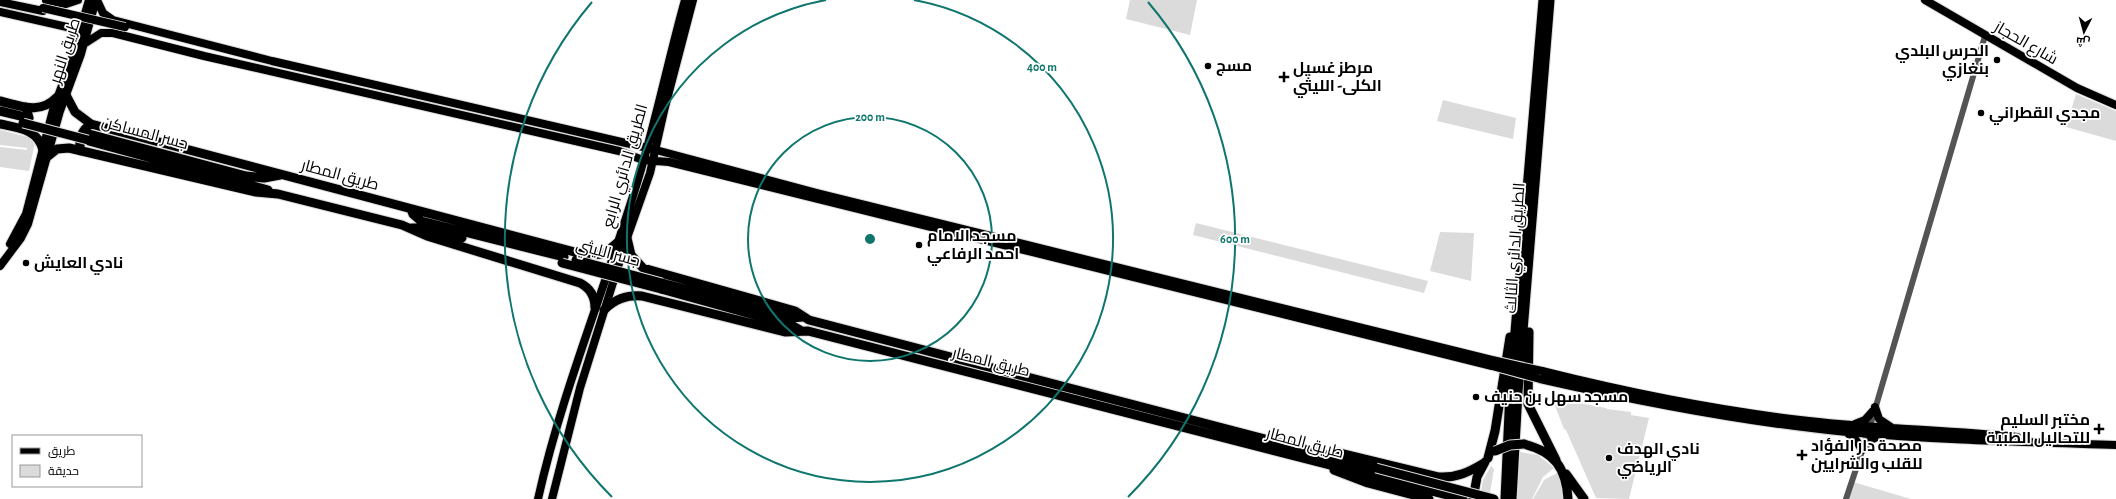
<svg xmlns="http://www.w3.org/2000/svg" width="2116" height="499" viewBox="0 0 2116 499" font-family="'Alegreya Sans',Cairo,sans-serif">
	<style>
		.green { fill: #dbdbdb }
		.lines { fill: none; stroke-linecap: round; stroke-linejoin: round }
		.major-casing { stroke: #dbdbdb; stroke-width: 10 }
		.highway-casing { stroke: #dbdbdb; stroke-width: 11 }
		.minor { stroke: #545454; stroke-width: 6 }
		.major { stroke: #000; stroke-width: 8 }
		.highway { stroke: #000; stroke-width: 9 }
		.major-bridge-casing { stroke: #dbdbdb; stroke-width: 10; stroke-linecap: butt }
		.highway-bridge-casing { stroke: #dbdbdb; stroke-width: 11; stroke-linecap: butt }
		.major-bridge { stroke: #000; stroke-width: 8 }
		.highway-bridge { stroke: #000; stroke-width: 9 }
		.ring { fill: none; stroke: #0f766e; stroke-width: 2 }
		.poi-dot { fill: #000; stroke: #fff; stroke-width: 1.5 }
		.labels { text-anchor: middle; dominant-baseline: central; stroke-width: 3.5; stroke-linejoin: round; paint-order: stroke }
		.street-label { font-size: 16px; fill: #000; stroke: #fff }
		.poi-label { font-size: 16px; font-weight: bold; fill: #000; stroke: #fff; text-anchor: start }
		.centre { fill: #0f766e; stroke: #fff; stroke-width: 2 }
		.ring-label { font-size: 12px; text-anchor: middle; font-weight: bold; fill: #0f766e; stroke: #fff; stroke-width: 3.5; stroke-linejoin: round; paint-order: stroke }
	</style>
	<rect width="100%" height="100%" fill="#fff"/>
	<path class="green" d="M1130 0H1197L1190 35 1126 19Z
		M2076 94 2116 111V141L2066 127Z
		M1443 100 1516 118 1513 139 1437 121Z
		M0 130 32 138 35 142 29 171 0 167V147L27 150V148L0 145Z
		M1196 223 1428 281 1424 293 1193 235Z
		M1440 232 1474 233 1471 281 1430 271Z
		M1552 398 1606 408 1607 409 1631 412V415L1649 418 1629 499 1596 498 1566 430 1564 429Z
		M1520 452 1538 455 1554 468 1543 477 1532 499H1517Z
		M1491 466 1494 469 1489 499H1480L1483 480Z
		M1557 473 1562 484 1563 499H1533L1544 480Z
		M1853 482 1911 499H1848Z"/>
	<g class="lines">
		<defs>
			<path id="major" d="M46 0 66 4 78 0
				M97 0 103 13 113 20 272 61 656 150 817 193 1492 360
				M1925 0 2077 88 2116 105
				M0 2 43 11
				M0 12 67 27 73 32 77 43
				M84 44 101 33H113L204 56 619 151 643 160 669 162 1492 366
				M10 244 26 214 53 110 71 61 89 0
				M0 266 21 238 28 224 60 111 81 54 96 0
				M1542 371C1630 393 1719 411 1809 421 1878 429 1948 430 2017 437
				M1540 379C1641 402 1743 422 1847 432 1936 440 2026 442 2116 445
				M1875 407 1879 419 1891 427
				M1855 424 1865 420 1873 411
				M1846 432 1856 440 1862 450
				M1862 450 1869 441 1881 435
				M538 499C563 387 608 282 640 173 657 116 669 57 685 0
				M552 499 580 388 627 238 650 173 664 111 693 0"/>
			<path id="highway" d="M66 95 75 112 91 124 586 255 604 254 617 243
				M0 101C21 106 40 115 57 97
				M0 111 25 117
				M0 124C18 128 38 129 43 150
				M21 128 26 125 29 118 26 107
				M89 134 246 176 264 178 280 175
				M89 141 268 190
				M81 151C78 140 81 130 91 124
				M47 157 57 149 69 148 256 192 278 194 402 225 427 236 580 283C590 288 595 296 595 308
				M411 209 413 214 421 221 564 257
				M412 228H422L462 238
				M627 238 631 255 643 268 795 311 809 320 1376 468
				M662 283 792 318 802 317
				M661 289 791 325 800 330
				M604 310C615 299 626 295 642 296L785 332 808 331 1463 499
				M1529 332 1528 404 1556 460
				M1524 444C1555 452 1566 468 1568 499
				M1336 452 1439 477C1457 478 1469 472 1484 463
				M1488 458 1495 431 1510 337
				M1334 470 1368 483 1429 499
				M1566 474 1584 499
				M1473 499 1477 477 1485 462
				M1505 499 1510 391 1543 0
				M1512 499 1518 392 1550 0"/>
		</defs>
		<use href="#major" class="major-casing"/>
		<use href="#highway" class="highway-casing"/>
		<path class="minor" d="M1846 499 1868 433 1985 36"/>
		<use href="#major" class="major"/>
		<use href="#highway" class="highway"/>
		<defs>
			<path id="major-bridge" d="M43 8 125 27
				M1492 360 1542 371
				M1492 366 1540 379"/>
			<path id="highway-bridge" d="M23 123 88 140
				M576 260 662 283
				M562 263 661 289
				M1495 451 1510 445 1524 444
				M1376 468 1494 499"/>
		</defs>
		<use href="#major-bridge" class="major-bridge-casing"/>
		<use href="#highway-bridge" class="highway-bridge-casing"/>
		<use href="#major-bridge" class="major-bridge"/>
		<use href="#highway-bridge" class="highway-bridge"/>
	</g>
	<g class="ring">
		<circle cx="870" cy="239" r="122"/>
		<path d="M914 0A243 243 0 1 1 826 0"/>
		<path d="M612 497A365 365 0 0 1 592 2M1148 2A365 365 0 0 1 1128 497"/>
	</g>
	<g class="poi-dot">
		<circle cx="1997" cy="60" r="4"/>
		<circle cx="1208" cy="66" r="4"/>
		<path d="M1282 71h4v4h4v4h-4v4h-4v-4h-4v-4h4z"/>
		<circle cx="1981" cy="113" r="4"/>
		<circle cx="919" cy="245" r="4"/>
		<circle cx="26" cy="263" r="4"/>
		<circle cx="1476" cy="397" r="4"/>
		<path d="M2097 423h4v4h4v4h-4v4h-4v-4h-4v-4h4z"/>
		<path d="M1800 449h4v4h4v4h-4v4h-4v-4h-4v-4h4z"/>
		<circle cx="1609" cy="458" r="4"/>
	</g>
	<g class="labels">
		<g class="street-label">
			<text transform="translate(2026 43) rotate(30)">شارع الحجاز</text>
			<text transform="translate(65 51) rotate(-72)">طريق النهر</text>
			<text transform="translate(145 133) rotate(15)">جسر المساكن</text>
			<text transform="translate(625 166) rotate(-74)">الطريق الدائري الرابع</text>
			<text transform="translate(340 175) rotate(15)">طريق المطار</text>
			<text transform="translate(1515 248) rotate(-86)">الطريق الدائري الثالث</text>
			<text transform="translate(608 253) rotate(15)">جسر الليثي</text>
			<text transform="translate(991 362) rotate(14)">طريق المطار</text>
			<text transform="translate(1305 443) rotate(15)">طريق المطار</text>
		</g>
		<g class="poi-label">
			<text x="1989" y="51" text-anchor="end">الحرس البلدي<tspan x="1989" dy="18">بنغازي</tspan></text>
			<text x="1216" y="66">مسج</text>
			<text x="1293" y="68">مرطز غسيل<tspan x="1293" dy="18">الكلى- الليثي</tspan></text>
			<text x="1989" y="113">مجدي القطراني</text>
			<text x="927" y="236">مسجد الامام<tspan x="927" dy="18">احمد الرفاعي</tspan></text>
			<text x="34" y="263">نادي العايش</text>
			<text x="1484" y="397">مسجد سهل بن حنيف</text>
			<text x="2090" y="420" text-anchor="end">مختبر السليم<tspan x="2090" dy="18">للتحاليل الطبية</tspan></text>
			<text x="1811" y="446">مصحة دار الفؤاد<tspan x="1811" dy="18">للقلب والشرايين</tspan></text>
			<text x="1617" y="449">نادي الهدف<tspan x="1617" dy="18">الرياضي</tspan></text>
		</g>
	</g>
	<circle cx="870" cy="239" r="6" class="centre"/>
	<g class="ring-label">
		<text x="1042" y="71">400 m</text>
		<text x="870" y="121">200 m</text>
		<text x="1235" y="243">600 m</text>
	</g>
	<rect x="12" y="435" width="130" height="52" fill="#ffffff" stroke="#999999"/>
	<rect x="20" y="448" width="20" height="6" fill="#000000" stroke="#999999"/>
	<text x="48" y="455" font-size="12" fill="#000000">طريق</text>
	<rect x="20" y="465" width="20" height="12" fill="#dbdbdb" stroke="#999999"/>
	<text x="48" y="475" font-size="12" fill="#000000">حديقة</text>
	<g transform="translate(2084 32) rotate(186)" stroke="#ffffff" stroke-width="3" paint-order="stroke">
	<path d="M0-3L7 15L0 10L-7 15Z" fill="#000000"/>
	<text y="-6" font-size="11" font-weight="bold" text-anchor="middle" fill="#000000">ش</text>
	</g>
</svg>
